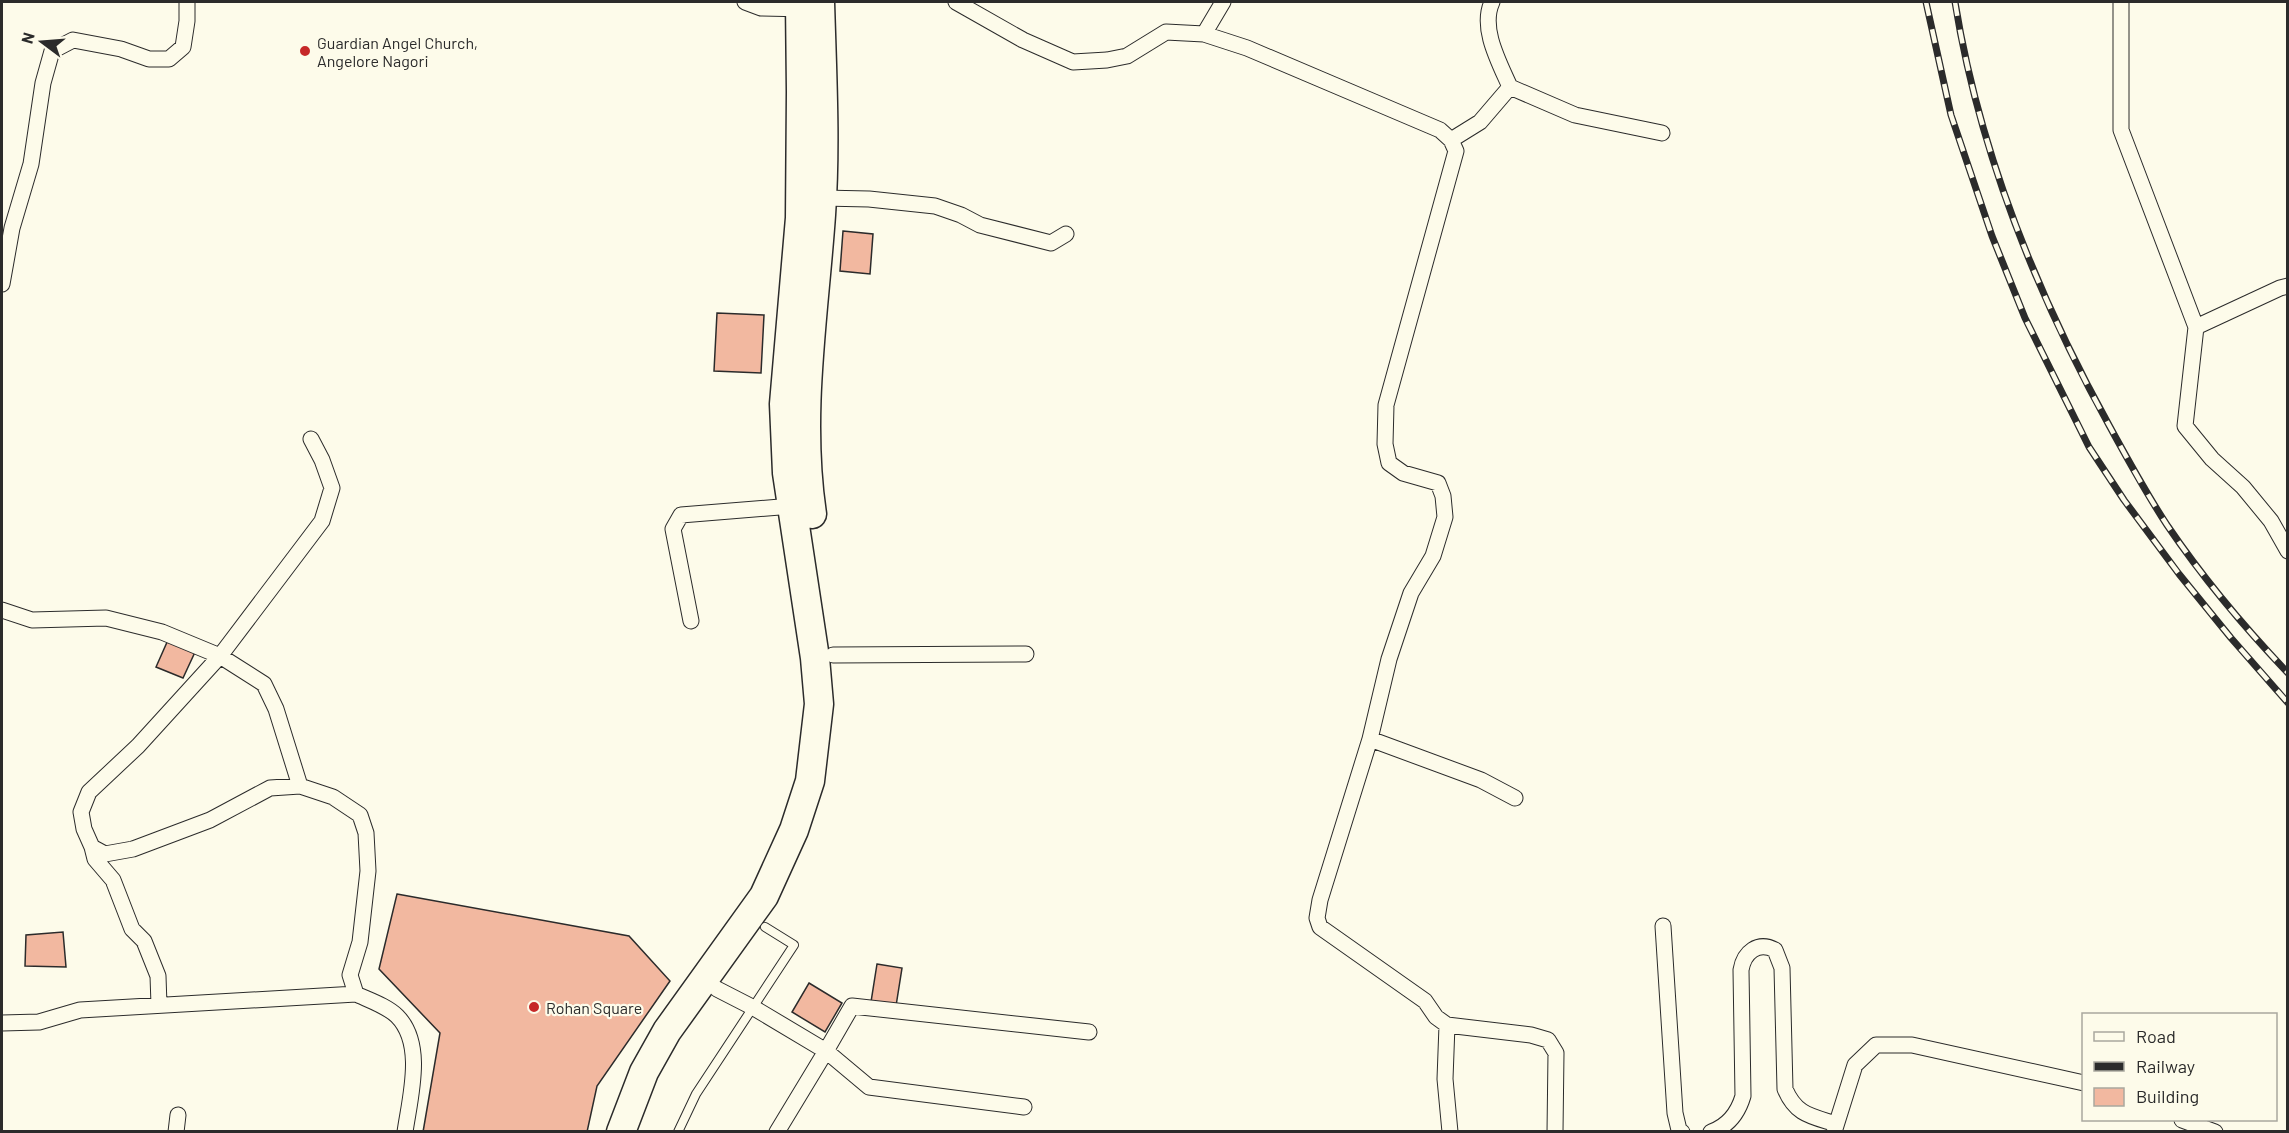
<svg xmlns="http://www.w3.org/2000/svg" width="2289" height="1133" viewBox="0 0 2289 1133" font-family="Barlow,sans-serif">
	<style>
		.building { fill: #f2b8a0; stroke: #2b2b2b; stroke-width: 1.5 }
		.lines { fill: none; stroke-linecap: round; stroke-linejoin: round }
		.lane-casing { stroke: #2b2b2b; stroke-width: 10 }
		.street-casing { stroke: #2b2b2b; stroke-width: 17 }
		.highway-casing { stroke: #2b2b2b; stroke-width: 31 }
		.lane { stroke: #fdfbea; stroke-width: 8 }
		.street { stroke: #fdfbea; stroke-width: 15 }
		.highway { stroke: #fdfbea; stroke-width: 28 }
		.rail-casing { stroke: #2b2b2b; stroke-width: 7 }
		.rail { stroke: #fdfbea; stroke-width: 4.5; stroke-dasharray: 14; stroke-linecap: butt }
		.poi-dot { fill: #c62828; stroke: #fdfbea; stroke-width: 2 }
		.labels { text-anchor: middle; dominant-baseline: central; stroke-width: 4.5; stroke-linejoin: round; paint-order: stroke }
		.poi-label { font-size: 16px; fill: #2b2b2b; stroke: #fdfbea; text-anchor: start }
	</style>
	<rect width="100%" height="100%" fill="#fdfbea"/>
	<path class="building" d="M843 231 873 234 870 274 840 271Z
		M717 313 764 315 761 373 714 371Z
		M168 640 196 650 183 678 156 667Z
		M397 894 629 936 670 981 597 1086 587 1132H423L440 1033 379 969Z
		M63 932 66 967 25 966 26 935Z
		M877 964 902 968 896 1006 871 1002Z
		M809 983 842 1003 825 1032 792 1012Z"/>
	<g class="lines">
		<defs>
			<path id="lane" d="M678 1132 696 1094 794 945 765 927"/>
			<path id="street" d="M745 2 761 8 807 9
				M956 2 1023 40 1073 62 1107 60 1127 56 1166 32 1204 34 1247 48 1440 130 1451 140 1456 151 1386 405 1385 444 1389 463 1403 473 1438 483 1443 496 1445 517 1433 556 1411 593 1389 659 1370 739 1320 900 1317 918 1320 927 1425 1001 1436 1017 1447 1025 1531 1035 1548 1040 1556 1053 1555 1132
				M1492 2C1480 28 1499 62 1510 87L1575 115 1662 133
				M2121 2V130L2196 327 2185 426 2212 459 2243 487 2271 521 2288 551
				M1204 34 1223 2
				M1451 140 1480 122 1510 87
				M822 198 869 199 935 206 961 215 980 225 1051 243 1066 234
				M2 284 12 228 31 164 43 83 52 51 73 40 121 49 149 59H169L183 47 187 21V2
				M2196 327 2280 288 2288 286
				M311 439 322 460 332 488 322 521 220 656 138 746 89 792 81 812 84 829 92 847 105 854 133 849 210 820 270 788 300 786 333 797 360 815 366 833 368 871 360 942 350 975 356 994C369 1000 387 1006 397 1016 425 1044 410 1097 405 1132
				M2 610 32 620 106 618 162 632 220 656 264 684 276 709 300 786
				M691 621 673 529 681 515 792 506
				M833 655 1026 654
				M1370 739 1481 780 1515 798
				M92 847 95 859 113 880 132 929 144 941 158 976 159 1005
				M1663 926 1675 1113 1679 1130 1682 1132
				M717 989 754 1008 826 1051 777 1132
				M2 1023 39 1022 80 1010 356 994
				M1447 1025 1445 1079 1450 1132
				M1024 1107 869 1087 826 1051 852 1006 1089 1032
				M2182 1120 2215 1132
				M176 1132 178 1115
				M1711 1132C1728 1126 1738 1113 1743 1096L1741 970C1744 952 1758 941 1775 950L1782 968 1785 1089C1796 1115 1811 1116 1836 1124
				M1834 1132 1855 1065 1876 1045H1912L2084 1083"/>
			<path id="highway" d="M812 514C797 414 814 315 821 215 826 144 822 72 820 2
				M621 1132 644 1072 667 1031 764 896 794 830 810 781 819 704 815 658 787 473 784 404 800 218 801 92 800 2"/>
		</defs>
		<use href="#lane" class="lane-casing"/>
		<use href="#street" class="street-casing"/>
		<use href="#highway" class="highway-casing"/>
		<use href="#lane" class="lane"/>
		<use href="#street" class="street"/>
		<use href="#highway" class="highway"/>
		<defs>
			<path id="rail" d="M1926 2 1951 115 1992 236 2025 318 2089 447 2124 500 2179 574 2231 638 2288 703
				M1955 2C1979 151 2037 295 2110 427 2128 460 2146 493 2167 525 2203 578 2244 627 2288 673"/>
		</defs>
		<use href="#rail" class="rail-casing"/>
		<use href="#rail" class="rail"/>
	</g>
	<g class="poi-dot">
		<circle cx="305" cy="51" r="6"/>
		<circle cx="534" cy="1007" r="6"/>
	</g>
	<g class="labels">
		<g class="poi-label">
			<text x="317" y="42">Guardian Angel Church,<tspan x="317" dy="18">Angelore Nagori</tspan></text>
			<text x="546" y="1007">Rohan Square</text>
		</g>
	</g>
	<rect width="2289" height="1133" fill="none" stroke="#2b2b2b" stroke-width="6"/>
	<rect x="2082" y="1013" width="195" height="108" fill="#fdfbea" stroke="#a9a89e" stroke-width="1.5"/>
	<rect x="2094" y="1032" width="30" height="9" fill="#fdfbea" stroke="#a9a89e" stroke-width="1.5"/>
	<text x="2136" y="1043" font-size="18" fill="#2b2b2b">Road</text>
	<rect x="2094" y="1062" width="30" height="9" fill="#2b2b2b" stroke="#a9a89e" stroke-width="1.5"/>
	<text x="2136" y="1073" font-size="18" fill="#2b2b2b">Railway</text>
	<rect x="2094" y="1088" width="30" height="18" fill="#f2b8a0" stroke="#a9a89e" stroke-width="1.5"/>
	<text x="2136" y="1103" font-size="18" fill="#2b2b2b">Building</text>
	<g transform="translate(42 42) rotate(286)" stroke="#fdfbea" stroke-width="4.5" paint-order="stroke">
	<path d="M0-4.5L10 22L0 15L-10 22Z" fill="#2b2b2b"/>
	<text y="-9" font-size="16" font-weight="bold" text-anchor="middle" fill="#2b2b2b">N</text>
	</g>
</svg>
